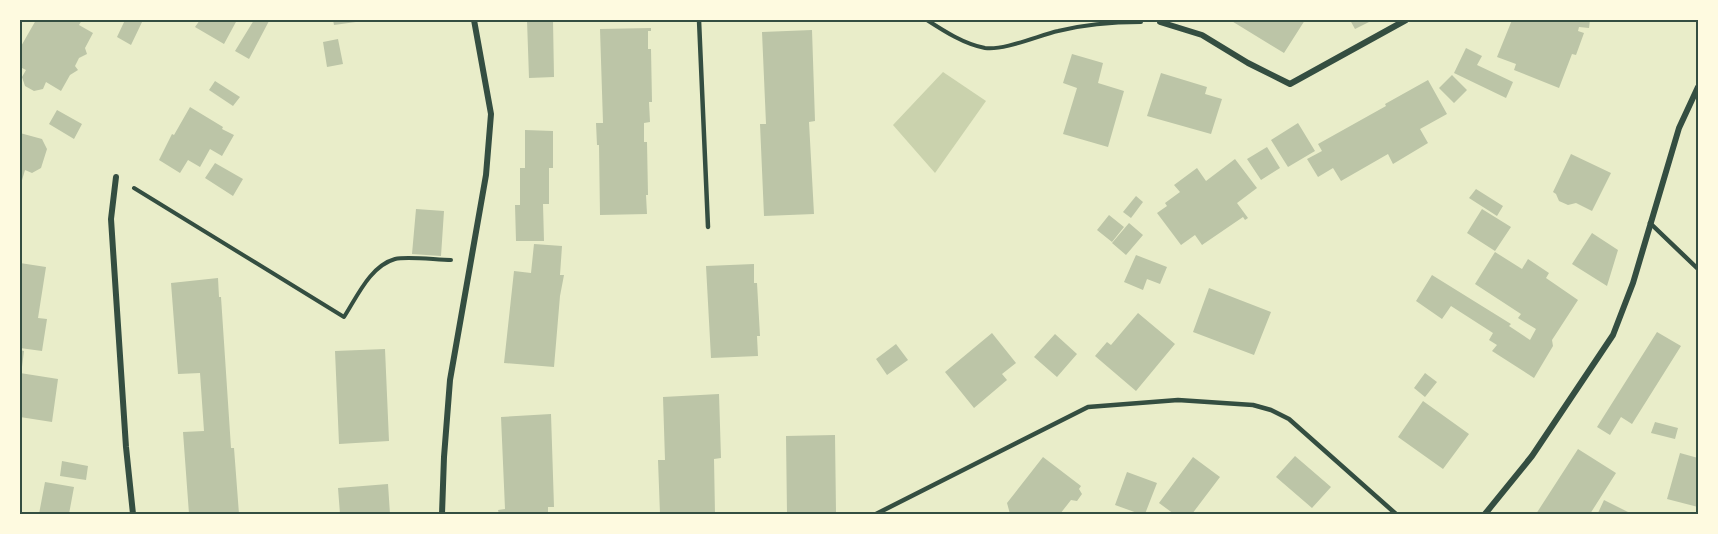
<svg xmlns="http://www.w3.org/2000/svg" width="1718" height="534" viewBox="0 0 1718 534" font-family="'Archivo Narrow',sans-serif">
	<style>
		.green { fill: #cad2ad }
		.building { fill: #bcc5a7 }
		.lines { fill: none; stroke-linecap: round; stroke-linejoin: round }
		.path { stroke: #344e41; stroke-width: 4 }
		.service { stroke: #344e41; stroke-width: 4.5 }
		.minor { stroke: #344e41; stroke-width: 6 }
		.neatline { fill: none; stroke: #344e41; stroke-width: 2 }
	</style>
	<rect width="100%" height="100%" fill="#e9edc9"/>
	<path class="green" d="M943 72 986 101 935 173 893 125Z"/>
	<path class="building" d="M36 20H82L79 25 93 33 85 48 87 54 79 58 75 66 78 70 70 75 61 91 46 82 43 89 34 91 25 86 22 77 26 70 20 67V48Z
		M125 20H143L131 45 117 37Z
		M200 20H237L224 44 195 27Z
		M254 20 269 21 249 59 235 51Z
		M333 20H363V21L334 25Z
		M527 20H553L554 77 529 78Z
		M1230 20H1305L1284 53Z
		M1350 20H1373L1355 29Z
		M1512 20H1590L1589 28 1579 27 1578 31 1584 33 1576 55 1572 54 1559 88 1514 70 1516 64 1497 57Z
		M651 28V31H648V49H651L652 102H649L650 122 644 123V142H647L648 195H646L647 214 600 215 599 145H597L596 123H603L600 29Z
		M812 30 815 121 809 122 814 214 764 216 760 124H766L762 32Z
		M338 39 343 64 327 67 323 42Z
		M1466 48 1482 56 1477 65 1513 82 1506 98 1454 73Z
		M1072 54 1103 63 1098 83 1124 91 1108 147 1063 134 1077 88 1063 83Z
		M1161 73 1207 87 1205 94 1222 99 1211 134 1147 116Z
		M1452 75 1467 90 1454 103 1439 88Z
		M1428 80 1447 114 1420 129 1428 143 1393 164 1388 154 1341 181 1333 168 1318 177 1307 159 1322 151 1318 144 1386 106 1385 104Z
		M215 81 240 97 233 106 209 90Z
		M190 107 223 127 222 129 234 135 222 156 210 149 200 167 188 160 180 173 159 160 172 134 174 135Z
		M57 110 82 124 74 139 49 124Z
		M1298 123 1315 151 1288 167 1271 140Z
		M525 130 553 131V168H549V204H543L544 241H516L515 205H520V168H525Z
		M20 133 42 139 47 149 41 168 32 173 25 170 20 187Z
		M1267 147 1280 168 1261 180 1247 159Z
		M1571 154 1611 173 1592 211 1576 203 1568 205 1559 201 1556 194 1553 192Z
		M1235 159 1257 188 1237 203 1248 218 1245 220 1243 217 1202 245 1195 235 1181 245 1157 213 1167 206 1165 203 1180 192 1174 185 1197 168 1206 181Z
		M215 163 243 179 233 196 205 178Z
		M1476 189 1503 206 1497 216 1469 198Z
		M1136 196 1143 202 1131 218 1123 212Z
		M416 209 444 211 441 256 412 254Z
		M1482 209 1511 227 1495 251 1467 233Z
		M1109 215 1124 227 1112 242 1097 230Z
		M1129 223 1143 235 1126 255 1112 243Z
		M1592 233 1618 250 1607 286 1572 264Z
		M534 244 562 246 560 275H564L560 296 554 367 504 363 514 271 531 273Z
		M1495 252 1522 269 1528 259 1549 273 1546 278 1578 300 1552 340 1553 346 1534 378 1492 351 1497 345 1489 340 1493 333 1451 306 1442 319 1416 301 1432 275 1511 324 1509 326 1530 340 1536 329 1518 318 1521 314 1475 284Z
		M1136 255 1167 267 1160 284 1147 279 1143 290 1124 282Z
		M20 263 46 267 38 318 47 319 42 351 20 348Z
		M754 264V283H757L760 336H757L758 356 711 358 706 266Z
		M218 278 219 297H221L231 448H234L239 514H189L183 432 204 431 200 373 178 374 171 283Z
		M1209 288 1271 312 1254 355 1193 332Z
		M1138 313 1175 344 1136 391 1095 356 1107 342 1111 345Z
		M1657 332 1681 346 1632 424 1621 417 1610 435 1597 427Z
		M992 333 1016 363 1002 374 1007 380 974 408 945 372Z
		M1055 334 1077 354 1057 377 1034 357Z
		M896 344 908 360 887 375 876 359Z
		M385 349 389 441 339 444 335 351Z
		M20 350 24 351 22 367H20Z
		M20 373 58 379 52 422 20 417Z
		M1425 373 1437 382 1425 397 1414 388Z
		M719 394 721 458 714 459 715 514H660L658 460H665L663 397Z
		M1423 401 1469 434 1443 469 1398 437Z
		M551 414 554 507H548V514H499L498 510 505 509 501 417Z
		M1655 422 1678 428 1675 439 1651 433Z
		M835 435 836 512 787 513 786 436Z
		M1578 449 1616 473 1590 514H1536Z
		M1680 453 1698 458V507L1667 499Z
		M1295 456 1331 487 1312 508 1276 477Z
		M1043 457 1081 486 1079 489 1082 494 1077 501 1071 500 1060 514H1010L1007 503Z
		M1193 457 1220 477 1192 514H1174L1159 503Z
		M62 461 88 466 86 480 60 476Z
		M1127 472 1157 483 1145 514H1140L1115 505Z
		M45 482 74 487 69 514H39Z
		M388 484 390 514H340L338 488Z
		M1604 500 1628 512 1627 514H1602L1598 513Z"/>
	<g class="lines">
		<path class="path" d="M927 20C944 31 964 44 985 48 1003 51 1040 35 1058 31 1086 24 1112 22 1141 22
			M134 188 344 317C357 297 370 266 395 259 408 256 437 260 451 260"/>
		<path class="service" d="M699 20 708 227
			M1650 223 1698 269
			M876 514 1088 407 1178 400 1253 405 1271 410 1289 419 1396 514"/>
		<path class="minor" d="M1160 22 1202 35 1248 63 1290 84 1406 20
			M116 177 111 219 126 447 133 514
			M442 514 444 457 450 380 486 175 491 114 474 20
			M1485 514 1532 456 1613 335 1633 283 1679 128 1698 87"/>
	</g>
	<rect width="1718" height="534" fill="none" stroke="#fefae0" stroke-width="42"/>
	<rect x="21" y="21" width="1676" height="492" class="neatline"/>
</svg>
